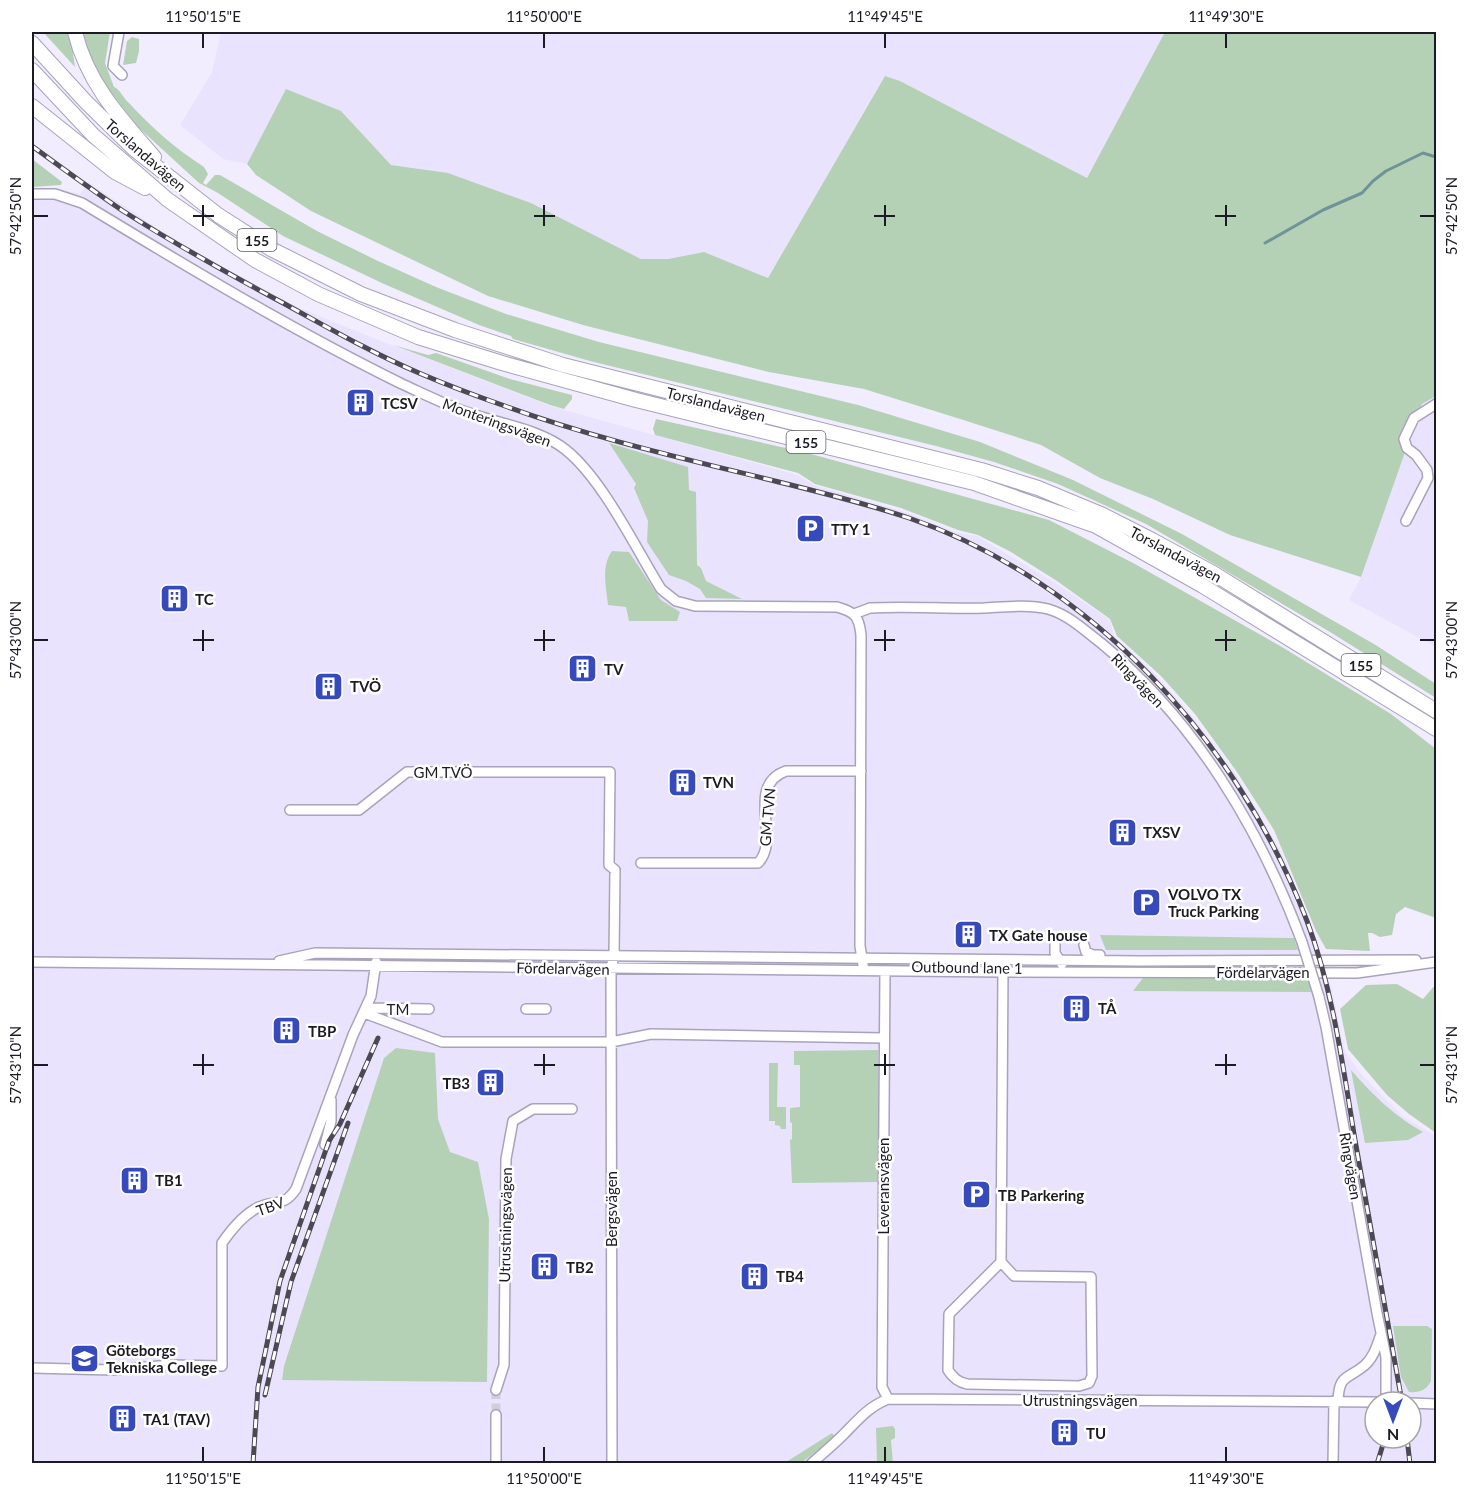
<svg xmlns="http://www.w3.org/2000/svg" width="1468" height="1495" viewBox="0 0 1468 1495" font-family="Lato,sans-serif">
	<style>
		.built { fill: #eae3fe; fill-rule: evenodd }
		.green { fill: #b4d1b5 }
		.lines { fill: none; stroke-linecap: round; stroke-linejoin: round }
		.stream { stroke: #6f9396; stroke-width: 3 }
		.minor-tunnel { stroke: #d2cddd; stroke-width: 9; stroke-dasharray: 9 4.5; stroke-linecap: butt }
		.minor-casing { stroke: #a9a2bb; stroke-width: 12 }
		.primary-casing { stroke: #a9a2bb; stroke-width: 16 }
		.minor { stroke: #fff; stroke-width: 9 }
		.primary { stroke: #fff; stroke-width: 14 }
		.rail-casing { stroke: #4c4954; stroke-width: 5 }
		.rail { stroke: #fff; stroke-width: 3; stroke-dasharray: 9; stroke-linecap: butt }
		.minor-bridge-casing { stroke: #a9a2bb; stroke-width: 12; stroke-linecap: butt }
		.minor-bridge { stroke: #fff; stroke-width: 9 }
		.ticks { fill: none; stroke: #1c1a23; stroke-width: 2 }
		.labels { text-anchor: middle; dominant-baseline: central; stroke-width: 5; stroke-linejoin: round; paint-order: stroke }
		.shield { fill: #fff; stroke: #605f65; stroke-width: 1.5 }
		.shield-label { font-size: 14px; font-weight: bold; fill: #1c1a23 }
		.street-label { font-size: 15px; fill: #1c1a23; stroke: #fff }
		.poi-label { font-size: 15px; font-weight: bold; fill: #1c1a23; stroke: #fff; text-anchor: start }
		.neatline { fill: none; stroke: #1c1a23; stroke-width: 2 }
		.ticks-label { font-size: 15px; text-anchor: middle; fill: #1c1a23 }
	</style>
	<rect width="100%" height="100%" fill="#f2edfe"/>
	<path class="built" d="M221 32H1165L1087 178 900 81 885 76 768 278 704 252 668 259H641L531 203 448 173 391 165 341 111 286 90 247 164 223 159 180 125 212 72Z
		M88 182 160 230 210 260 302 309 381 341 550 406 798 475 814 485 908 513 956 532 977 536 1056 583 1110 620 1114 636 1151 670 1191 715 1236 775 1284 857 1316 940 1332 990 1345 1052 1363 1076 1402 1116 1436 1136V1463L32 1464V189H59L80 194ZM1375 1402H1411V1438H1375Z
		M1436 396V647L1349 600 1361 577 1369 434Z"/>
	<path class="green" d="M43 32H70L75 67Z
		M82 32H110L105 63 114 87C120 89 123 98 129 103 152 128 176 149 204 167L208 174 203 183 206 185 215 175H220L317 231 378 261 436 287 506 314 599 342 858 405 980 442 1073 480 1182 534 1374 644 1436 684V698L1330 632 1146 524 1058 484 994 462 936 446 590 361 513 339 511 336 479 325 384 284 283 236 218 193 199 183 138 127 105 85 102 84 84 41Z
		M1165 32H1436V396L1422 404 1361 577 1230 535 1153 499 1100 478 1041 445 957 418 864 389 769 372 583 325 488 296 311 211 256 175 247 164 286 89 341 111 391 165 448 173 531 203 641 259H668L704 252 768 278 885 76 900 81 1087 178Z
		M132 37 139 39V51L136 63 123 65 127 41Z
		M32 159 62 182 61 185 32 187Z
		M393 345 428 355 436 353 510 379 572 395V399L564 409 550 405Z
		M656 419 804 452 1049 520 1135 564 1282 647 1391 714 1436 749V918L1405 907 1396 914 1392 935 1380 937 1372 933H1368L1370 951 1326 949 1316 931 1274 830 1237 772 1195 714 1161 676 1117 636 1110 619 1057 581 1011 552 978 535 958 530 901 508 815 484 798 473 655 435 653 429Z
		M609 443 688 467 689 490 696 492 697 565 701 568 706 581 742 599 706 598 700 589 686 581 669 575 647 542 648 521 634 488 636 484Z
		M612 551 629 552 661 600 680 612 677 621H629L626 607 608 605C606 587 601 566 612 551Z
		M1100 935 1294 938 1298 950H1106Z
		M1143 978H1308L1311 992 1133 991Z
		M1397 984 1423 999 1436 984V1133L1409 1114 1387 1095 1348 1049 1340 1009 1366 985Z
		M396 1048 435 1053 438 1119 450 1152 478 1162 489 1219 487 1382 282 1380 284 1366 384 1058Z
		M878 1050 879 1182 792 1183 790 1140 792 1139V1123L790 1122V1108L800 1107V1065H794V1051Z
		M769 1063H778L777 1107H786V1129H781L780 1126 775 1125V1121H769Z
		M1351 1070C1374 1096 1393 1115 1423 1132L1408 1140 1365 1143Z
		M1393 1326H1427L1432 1329 1431 1381C1427 1390 1419 1393 1409 1392L1401 1377Z
		M893 1426 895 1429V1438L891 1440 893 1463H877L876 1428Z
		M832 1433 835 1437 801 1463 783 1464Z"/>
	<g class="lines">
		<path class="stream" d="M1265 243 1323 210 1362 193 1373 181 1386 171 1423 153 1436 157"/>
		<path class="minor-tunnel" d="M496 1390V1415"/>
		<defs>
			<path id="minor" d="M119 32 113 66 122 75
				M32 194H55L82 203C186 266 292 330 402 384 424 394 446 405 469 413 500 424 540 429 566 450 603 480 635 547 661 589L676 601 695 606 837 607C855 612 859 616 861 635L860 946 864 971
				M1406 521 1428 478 1427 470 1416 455 1407 448 1404 439 1414 418 1436 404
				M854 614 870 608C908 606 946 609 984 608 1004 607 1028 604 1048 609 1069 615 1084 630 1101 643 1195 720 1260 829 1302 942
				M290 810H359L407 772H610L609 865 615 870 614 956 611 968 612 1464
				M641 863H758C782 839 744 786 786 771H861
				M1055 945V953L1062 964
				M1084 945 1086 952 1093 955H1100
				M279 961 315 953 1139 961 1416 960
				M32 962 1002 972 1357 973 1436 962
				M885 971 882 1387 888 1399
				M1319 997 1326 1027 1377 1313 1386 1357V1402
				M366 1008 429 1009
				M526 1009H546
				M364 1013 442 1042H611L651 1034 884 1038
				M325 1145 331 1121V1100
				M1001 1262 949 1314 948 1370C953 1378 958 1382 967 1384L1079 1386 1089 1383 1092 1376 1091 1277 1014 1276 1001 1262 1003 967
				M32 1368 113 1370 170 1365 222 1366V1243C231 1230 244 1214 259 1207 276 1200 284 1207 296 1189L353 1035 371 996 376 962
				M496 1390 504 1365 506 1159 513 1121 533 1109H572
				M1338 1401C1339 1373 1348 1380 1365 1365 1374 1357 1377 1345 1381 1334
				M1411 1403 1436 1404
				M496 1464V1415
				M811 1464C822 1454 833 1445 843 1435 858 1420 868 1407 888 1399L1377 1402
				M1333 1464 1334 1401"/>
			<path id="primary" d="M75 32C87 83 121 119 154 157
				M32 43 86 102 134 149 218 215 271 249 361 294 455 330 563 365 981 470 1038 488 1103 515 1152 540 1213 573 1436 711
				M32 70 93 135 168 200 255 260 318 294 418 337 502 363 636 400 974 483 1096 526 1203 586 1436 729
				M32 106 115 172 145 188"/>
		</defs>
		<use href="#minor" class="minor-casing"/>
		<use href="#primary" class="primary-casing"/>
		<use href="#minor" class="minor"/>
		<use href="#primary" class="primary"/>
		<defs>
			<path id="rail" d="M32 146C62 168 92 190 123 211 175 244 229 274 283 303 327 327 372 353 419 373 447 385 476 396 505 406 598 440 695 461 791 485 831 495 870 505 909 518 1092 581 1239 743 1307 921 1333 990 1343 1067 1355 1140 1370 1227 1387 1315 1402 1402
				M265 1395 291 1282 348 1123
				M1407 1438 1410 1464
				M253 1464 258 1387 280 1281 329 1141 340 1124 378 1038
				M1377 1464 1385 1438"/>
		</defs>
		<use href="#rail" class="rail-casing"/>
		<use href="#rail" class="rail"/>
		<defs>
			<path id="minor-bridge" d="M1302 942 1319 997"/>
		</defs>
		<use href="#minor-bridge" class="minor-bridge-casing"/>
		<use href="#minor-bridge" class="minor-bridge"/>
	</g>
	<path class="ticks" d="M203 33V48M544 33V48M885 33V48M1226 33V48M203 205V226M544 205V226M885 205V226M1226 205V226M33 216H48M193 216H214M534 216H555M874 216H895M1215 216H1236M1420 216H1435M203 630V651M544 630V651M885 630V651M1226 630V651M33 640H48M193 640H214M534 640H555M874 640H895M1215 640H1236M1420 640H1435M203 1054V1075M544 1054V1075M885 1054V1075M1226 1054V1075M33 1065H48M193 1065H214M534 1065H555M874 1065H895M1215 1065H1236M1420 1065H1435M203 1447V1462M544 1447V1462M885 1447V1462M1226 1447V1462"/>
	<defs>
		<symbol id="building-square" viewBox="-11 -11 22 22"><rect x="-9" y="-9" width="18" height="18" rx="4" fill="#374abc" stroke="#fff"/><path d="M-4-6H4V6H1V3H-1V6H-4ZM-2.5-4.3h1.7v1.8h-1.7ZM.8-4.3h1.7v1.8H.8ZM-2.5-1h1.7V.8h-1.7ZM.8-1h1.7V.8H.8Z" fill="#fff"/></symbol>
		<symbol id="parking-square" viewBox="-11 -11 22 22"><rect x="-9" y="-9" width="18" height="18" rx="4" fill="#374abc" stroke="#fff"/><path d="M-3.5-5.5H1a3.5 3.5 0 0 1 0 7H-1V5.5H-3.5ZM-1-3.4V-.6H.8a1.4 1.4 0 0 0 0-2.8Z" fill="#fff"/></symbol>
		<symbol id="school-square" viewBox="-11 -11 22 22"><rect x="-9" y="-9" width="18" height="18" rx="4" fill="#374abc" stroke="#fff"/><path d="M0-5L7-2L0 1L-7-2ZM-4 1L0 2.5L4 1V4Q0 6-4 4Z" fill="#fff"/></symbol>
	</defs>
	<g fill-rule="evenodd">
		<use href="#building-square" x="344" y="386" width="33" height="33"/>
		<use href="#parking-square" x="794" y="512" width="33" height="33"/>
		<use href="#building-square" x="158" y="582" width="33" height="33"/>
		<use href="#building-square" x="566" y="652" width="33" height="33"/>
		<use href="#building-square" x="312" y="670" width="33" height="33"/>
		<use href="#building-square" x="666" y="766" width="33" height="33"/>
		<use href="#building-square" x="1106" y="816" width="33" height="33"/>
		<use href="#parking-square" x="1130" y="886" width="33" height="33"/>
		<use href="#building-square" x="952" y="918" width="33" height="33"/>
		<use href="#building-square" x="1060" y="992" width="33" height="33"/>
		<use href="#building-square" x="270" y="1014" width="33" height="33"/>
		<use href="#building-square" x="474" y="1066" width="33" height="33"/>
		<use href="#building-square" x="118" y="1164" width="33" height="33"/>
		<use href="#parking-square" x="960" y="1178" width="33" height="33"/>
		<use href="#building-square" x="528" y="1250" width="33" height="33"/>
		<use href="#building-square" x="738" y="1260" width="33" height="33"/>
		<use href="#school-square" x="68" y="1342" width="33" height="33"/>
		<use href="#building-square" x="106" y="1402" width="33" height="33"/>
		<use href="#building-square" x="1048" y="1416" width="33" height="33"/>
	</g>
	<g class="labels">
		<g class="shield">
			<rect x="237.5" y="229" width="39" height="22" rx="4.5"/>
			<rect x="786.5" y="431" width="39" height="22" rx="4.5"/>
			<rect x="1341.5" y="654" width="39" height="22" rx="4.5"/>
		</g>
		<g class="shield-label">
			<text x="257" y="240">155</text>
			<text x="806" y="442">155</text>
			<text x="1361" y="665">155</text>
		</g>
		<g class="street-label">
			<text transform="translate(146 155) rotate(41)">Torslandavägen</text>
			<text transform="translate(716 404) rotate(14)">Torslandavägen</text>
			<text transform="translate(497 422) rotate(20)">Monteringsvägen</text>
			<text transform="translate(1176 554) rotate(28)">Torslandavägen</text>
			<text transform="translate(1138 680) rotate(46)">Ringvägen</text>
			<text x="443" y="772">GM TVÖ</text>
			<text transform="translate(767 817) rotate(-85)">GM TVN</text>
			<text transform="translate(967 967) rotate(1)">Outbound lane 1</text>
			<text transform="translate(563 968) rotate(1)">Fördelarvägen</text>
			<text x="1263" y="972">Fördelarvägen</text>
			<text x="398" y="1009">TM</text>
			<text transform="translate(1351 1166) rotate(80)">Ringvägen</text>
			<text transform="translate(883 1186) rotate(-90)">Leveransvägen</text>
			<text transform="translate(270 1206) rotate(-20)">TBV</text>
			<text transform="translate(611 1209) rotate(-90)">Bergsvägen</text>
			<text transform="translate(505 1225) rotate(-89)">Utrustningsvägen</text>
			<text x="1080" y="1400">Utrustningsvägen</text>
		</g>
		<g class="poi-label">
			<text x="381" y="403">TCSV</text>
			<text x="831" y="529">TTY 1</text>
			<text x="195" y="599">TC</text>
			<text x="604" y="669">TV</text>
			<text x="350" y="686">TVÖ</text>
			<text x="703" y="782">TVN</text>
			<text x="1143" y="832">TXSV</text>
			<text x="1168" y="894">VOLVO TX<tspan x="1168" dy="17">Truck Parking</tspan></text>
			<text x="989" y="935">TX Gate house</text>
			<text x="1098" y="1008">TÅ</text>
			<text x="308" y="1031">TBP</text>
			<text x="470" y="1083" text-anchor="end">TB3</text>
			<text x="155" y="1180">TB1</text>
			<text x="998" y="1195">TB Parkering</text>
			<text x="566" y="1267">TB2</text>
			<text x="776" y="1276">TB4</text>
			<text x="106" y="1350">Göteborgs<tspan x="106" dy="17">Tekniska College</tspan></text>
			<text x="143" y="1419">TA1 (TAV)</text>
			<text x="1086" y="1433">TU</text>
		</g>
	</g>
	<rect width="1468" height="1495" fill="none" stroke="#ffffff" stroke-width="66"/>
	<g transform="translate(1393 1420) rotate(180)"><circle r="28" fill="#ffffff" stroke="#a4a3a7" stroke-width="1.5"/>
	<path d="M0-4.5L10 22L0 15L-10 22Z" fill="#374abc"/>
	<text y="-9" font-size="16" font-weight="bold" text-anchor="middle" fill="#1c1a23">N</text>
	</g>
	<rect x="33" y="33" width="1402" height="1429" class="neatline"/>
	<g class="ticks-label">
		<text x="203" y="22">11°50'15"E</text>
		<text x="544" y="22">11°50'00"E</text>
		<text x="885" y="22">11°49'45"E</text>
		<text x="1226" y="22">11°49'30"E</text>
		<text transform="translate(1452 216) rotate(-90)" y="5">57°42'50"N</text>
		<text transform="translate(16 216) rotate(-90)" y="5">57°42'50"N</text>
		<text transform="translate(1452 640) rotate(-90)" y="5">57°43'00"N</text>
		<text transform="translate(16 640) rotate(-90)" y="5">57°43'00"N</text>
		<text transform="translate(1452 1065) rotate(-90)" y="5">57°43'10"N</text>
		<text transform="translate(16 1065) rotate(-90)" y="5">57°43'10"N</text>
		<text x="203" y="1484">11°50'15"E</text>
		<text x="544" y="1484">11°50'00"E</text>
		<text x="885" y="1484">11°49'45"E</text>
		<text x="1226" y="1484">11°49'30"E</text>
	</g>
</svg>
